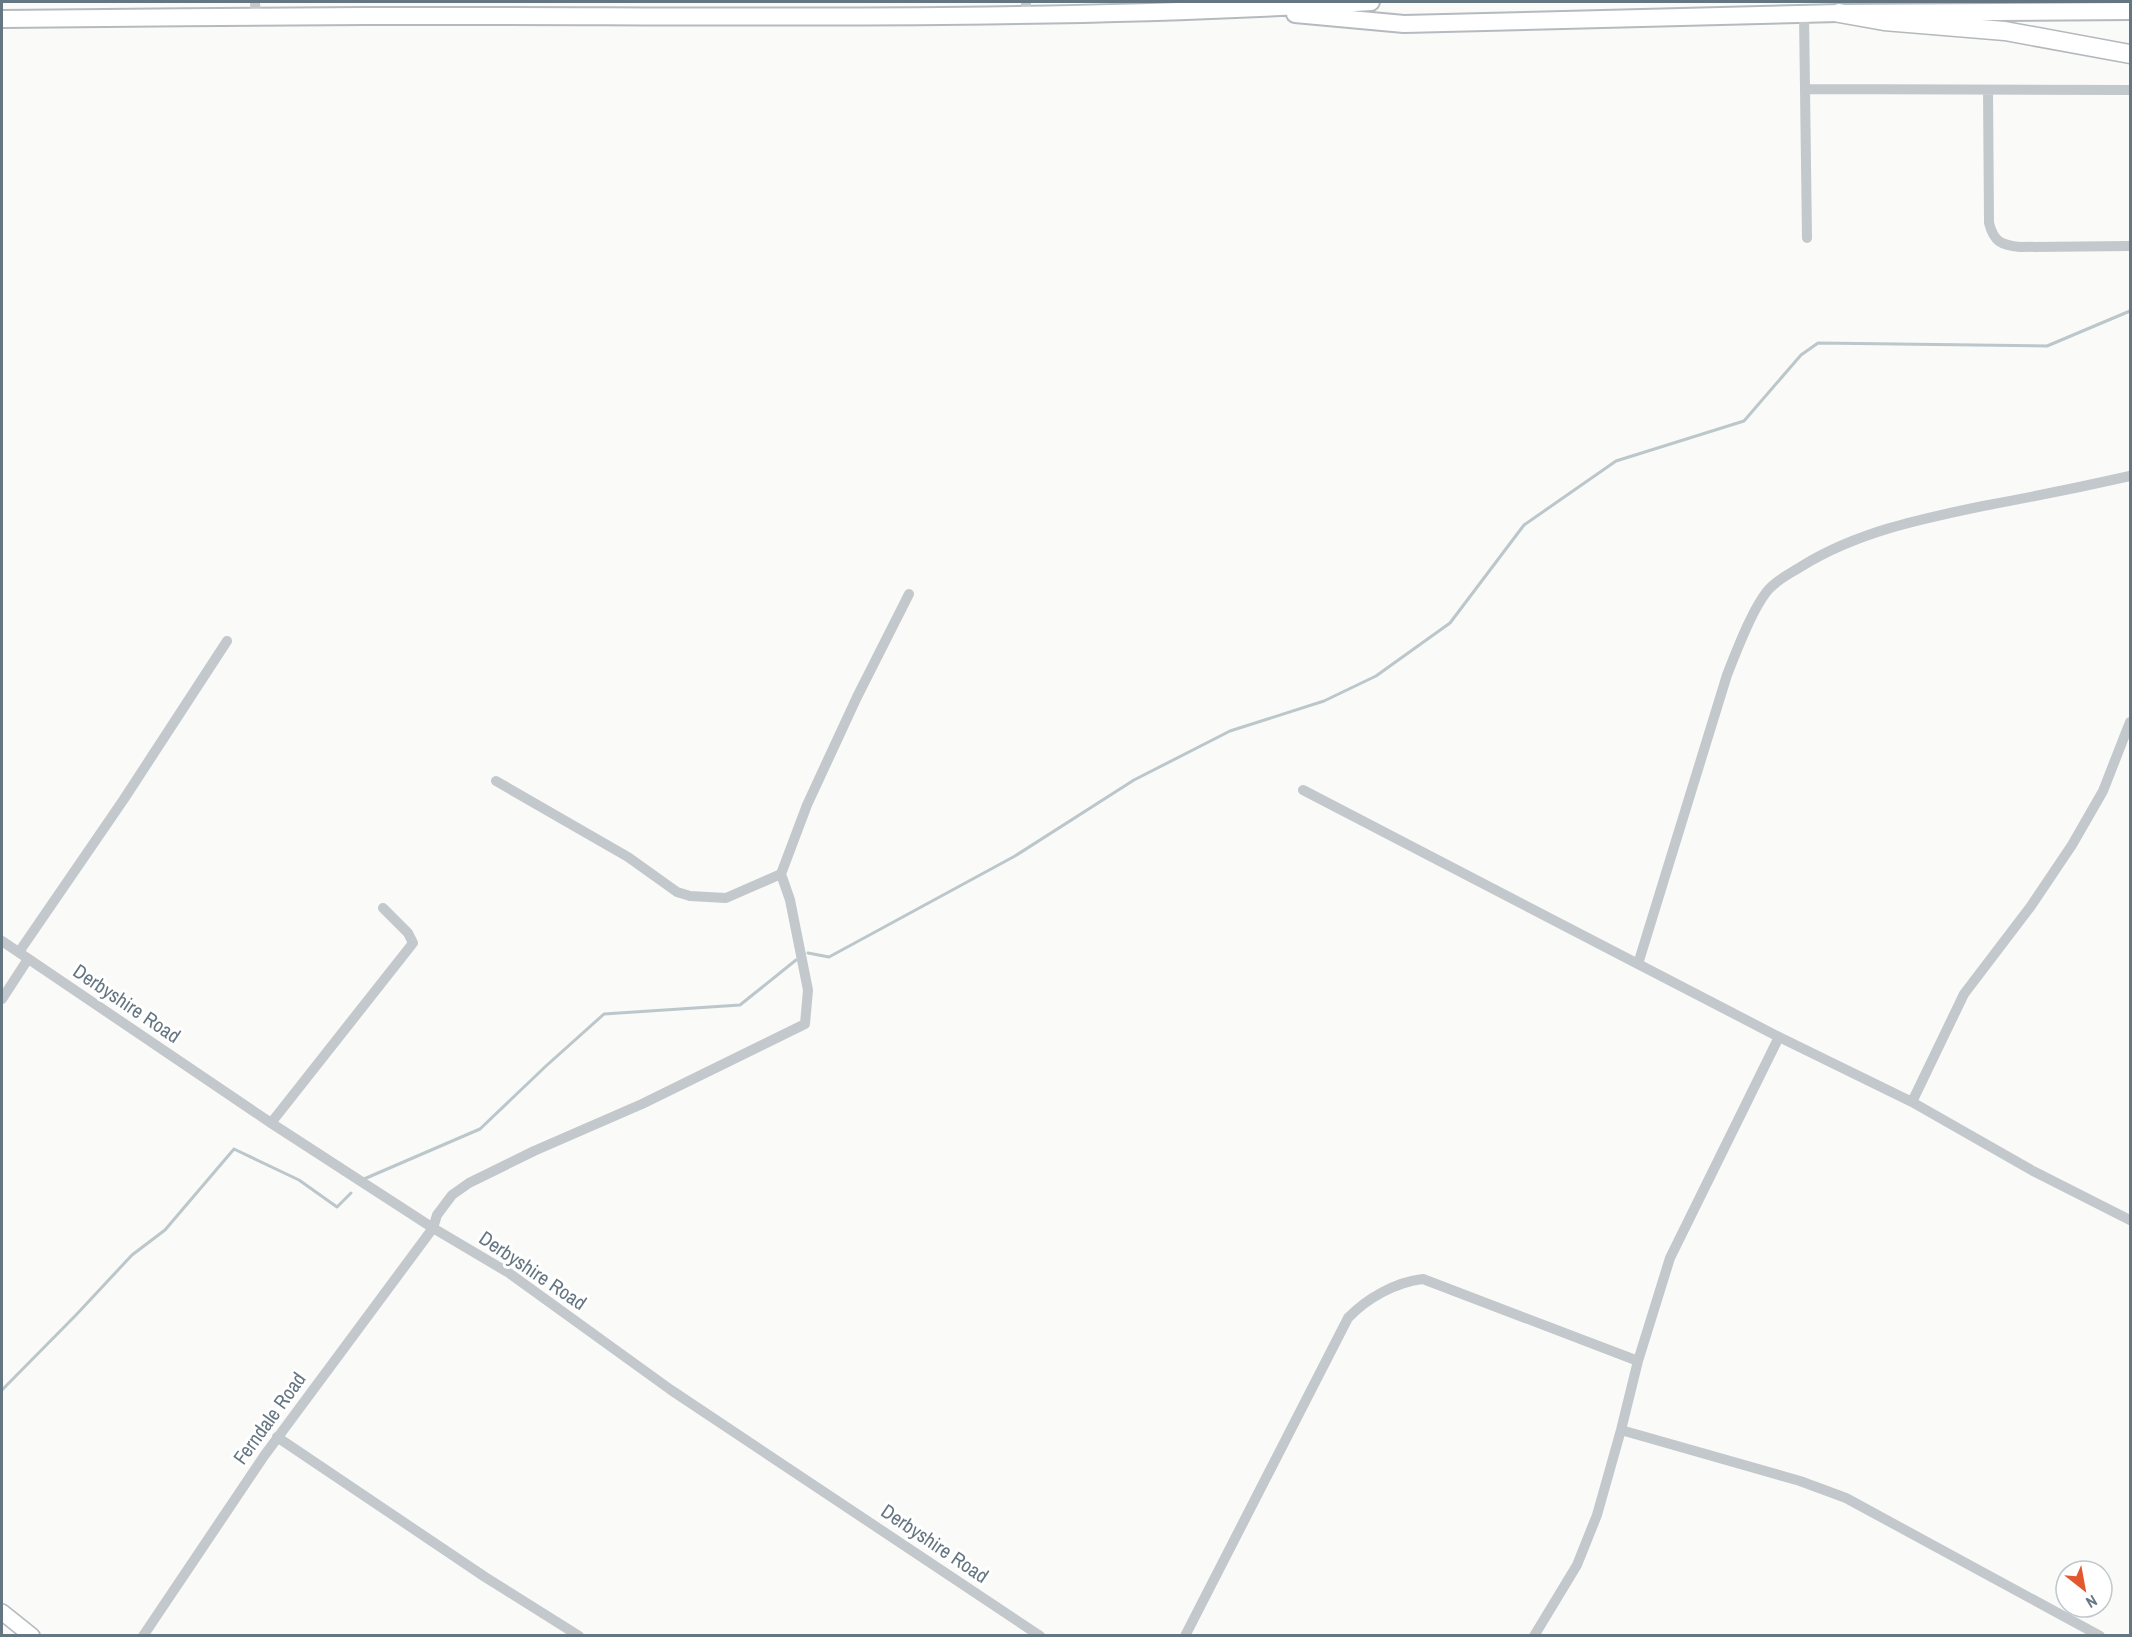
<svg xmlns="http://www.w3.org/2000/svg" width="2132" height="1637" viewBox="0 0 2132 1637" font-family="'Archivo Narrow',sans-serif">
	<style>
		.lines { fill: none; stroke-linecap: round; stroke-linejoin: round }
		.stream { stroke: #bbc7cb; stroke-width: 3 }
		.secondary-casing { stroke: #b3babf; stroke-width: 18 }
		.primary-casing { stroke: #b5babe; stroke-width: 20 }
		.trunk-casing { stroke: #b4b9bd; stroke-width: 21 }
		.minor { stroke: #c3c8cc; stroke-width: 10 }
		.secondary { stroke: #fff; stroke-width: 15 }
		.primary { stroke: #fff; stroke-width: 16 }
		.trunk { stroke: #fff; stroke-width: 18 }
		.labels { text-anchor: middle; dominant-baseline: central; stroke-width: 6; stroke-linejoin: round; paint-order: stroke }
		.street-label { font-size: 20px; fill: #657683; stroke: #fff }
	</style>
	<rect width="100%" height="100%" fill="#fafaf8"/>
	<g class="lines">
		<path class="stream" d="M808 953 829 957 1015 856 1134 780 1230 731 1324 701 1376 676 1450 623 1524 525 1616 461 1744 421 1801 355 1818 343 2047 346 2130 311
			M364 1179 480 1129 546 1066 604 1014 740 1005 796 960
			M2 1390 76 1315 132 1255 165 1230 234 1149 299 1180 337 1207 351 1193"/>
		<defs>
			<path id="secondary" d="M2 1612 32 1636"/>
			<path id="primary" d="M1295 14 1404 24 1839 13 2130 11
				M2 19C123 18 245 16 366 16 701 15 1036 23 1371 2"/>
			<path id="trunk" d="M1839 13 1884 21 2005 31 2130 54"/>
		</defs>
		<use href="#secondary" class="secondary-casing"/>
		<use href="#primary" class="primary-casing"/>
		<use href="#trunk" class="trunk-casing"/>
		<path class="minor" d="M255 2 256 18
			M1026 2V14
			M1804 14 1807 238
			M1806 89 2130 90
			M1988 90 1989 223C1994 242 2001 245 2020 247L2130 246
			M2130 476C2081 487 2032 497 1983 506 1920 519 1857 532 1802 566 1791 573 1778 579 1769 589 1753 607 1736 652 1727 675L1638 964 1779 1037 1912 1102 2033 1171 2130 1220
			M496 781 628 857 677 892 690 896 726 898 781 874
			M1303 790 1638 964
			M2 941 271 1123 433 1228 509 1273 671 1390 1040 1636
			M19 952 124 799 227 641
			M2 999 28 959
			M1912 1102 1964 994 2031 906 2072 845 2103 791 2130 722
			M271 1123 413 943 408 933 383 908
			M1621 1430 1800 1481 1846 1498 2100 1636
			M277 1437 485 1577 579 1636
			M143 1636 264 1456 433 1228 437 1215 452 1195 469 1183 534 1151 642 1104 805 1024 808 990 790 900 781 874 807 805 857 697 909 594
			M1185 1636 1348 1318C1367 1298 1396 1282 1423 1279L1638 1361
			M1534 1636 1577 1565 1597 1515 1621 1430 1638 1361 1670 1258 1779 1037"/>
		<use href="#secondary" class="secondary"/>
		<use href="#primary" class="primary"/>
		<use href="#trunk" class="trunk"/>
	</g>
	<g class="labels">
		<g class="street-label">
			<text transform="translate(127 1003) rotate(34)">Derbyshire Road</text>
			<text transform="translate(533 1270) rotate(34)">Derbyshire Road</text>
			<text transform="translate(269 1418) rotate(-54)">Ferndale Road</text>
			<text transform="translate(935 1543) rotate(34)">Derbyshire Road</text>
		</g>
	</g>
	<rect width="2132" height="1637" fill="none" stroke="#657683" stroke-width="6"/>
	<g transform="translate(2084 1589) rotate(149)"><circle r="28" fill="#ffffff" stroke="#c1c8cd" stroke-width="1.5"/>
	<path d="M0-4.5L10 22L0 15L-10 22Z" fill="#e4572e"/>
	<text y="-9" font-size="16" font-weight="bold" text-anchor="middle" fill="#657683">N</text>
	</g>
</svg>
